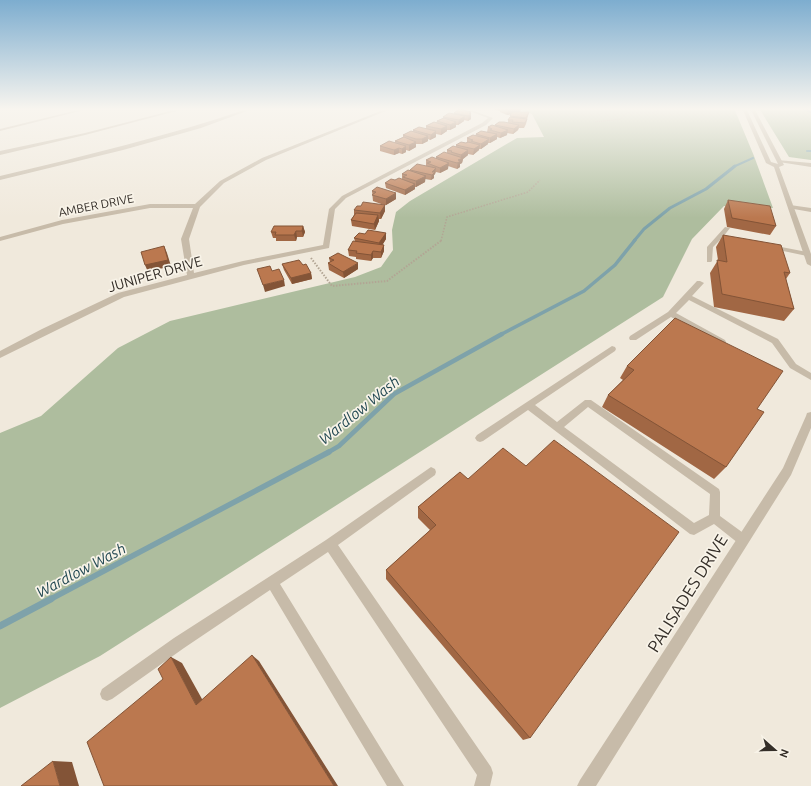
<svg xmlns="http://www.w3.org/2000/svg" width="811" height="786" viewBox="0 0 811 786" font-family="Ubuntu,sans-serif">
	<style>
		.green { fill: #aebd9e }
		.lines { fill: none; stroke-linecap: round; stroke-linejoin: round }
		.stream-far5 { stroke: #7ea2aa; stroke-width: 2 }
		.stream-far4 { stroke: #7ea2aa; stroke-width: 3 }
		.stream-far3 { stroke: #7ea2aa; stroke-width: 3.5 }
		.stream-far2 { stroke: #7ea2aa; stroke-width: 4.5 }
		.stream-far1 { stroke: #7ea2aa; stroke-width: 5.5 }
		.stream { stroke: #7ea2aa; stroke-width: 7 }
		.path-far2 { stroke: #b2a594; stroke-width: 1; stroke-dasharray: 1 1; stroke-linecap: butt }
		.path-far1 { stroke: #b2a594; stroke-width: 1.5; stroke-dasharray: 1.5 1.5; stroke-linecap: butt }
		.path { stroke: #b2a594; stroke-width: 2; stroke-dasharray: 1.5 1.5; stroke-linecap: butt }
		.service { fill: #c7bba9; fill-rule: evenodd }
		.minor { fill: #c7bba9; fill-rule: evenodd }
		.tertiary { fill: #c7bba9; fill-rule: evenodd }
		.wall { fill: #a16744 }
		.shaded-wall { fill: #835437 }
		.building { fill: #bb784f; stroke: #835437 }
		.labels { text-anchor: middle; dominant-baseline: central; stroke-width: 3.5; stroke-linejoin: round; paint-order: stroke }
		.far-street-label { font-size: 12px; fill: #342e28; stroke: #f8f3e8 }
		.street-label { font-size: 14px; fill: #342e28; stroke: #f8f3e8 }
		.water-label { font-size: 15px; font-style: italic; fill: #224852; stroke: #f8f3e8 }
		.near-street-label { font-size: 17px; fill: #342e28; stroke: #f8f3e8 }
	</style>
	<rect width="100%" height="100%" fill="#f0e9dc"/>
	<path class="green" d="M515 108H734L754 156 773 208 724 206 692 239 663 297 100 656 0 708V433L41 416 118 348 170 321 355 277 381 267 393 250 392 230 396 212 410 201 517 138 544 137 532 114Z
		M759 108H811V160L789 157Z"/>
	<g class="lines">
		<path class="stream-far5" d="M801 108 811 112
			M807 151H811
			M733 167 753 158"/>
		<path class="stream-far4" d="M634 241 644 229 670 208 706 189 735 166"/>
		<path class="stream-far3" d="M500 335 584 291 615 265 635 240"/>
		<path class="stream-far2" d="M327 453 339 446 394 394 502 334"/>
		<path class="stream-far1" d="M49 600 329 452"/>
		<path class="stream" d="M0 626 51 599"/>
		<path class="path-far2" d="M595 122 621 119 628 112H656L660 108"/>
		<path class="path-far1" d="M441 241 447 217 528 192 540 180"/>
		<path class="path" d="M311 258 332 286 387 281 442 240"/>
		<path class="service" d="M777 160 811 163V167L779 162H777Z
			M790 205 811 208V212L788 208V206Z
			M725 227 730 228 723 237 736 240 733 242 720 240 713 247 712 261 711 262H707V247Z
			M771 245 807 252 810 254 807 256 769 248 768 247Z
			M697 281H700L704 283 692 296 778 339 796 364 811 373V380L790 368 772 343 689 300 676 313 725 340 726 342 725 344H719L671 317 636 340H630L629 338 630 336 668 312Z
			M612 346 615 347 616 349 615 351 535 405 557 422 585 400H591L719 489 720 492V516L746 535 748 539 746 543 742 545 738 543 714 524 694 535 690 534 528 410 483 441 480 442 477 441 475 438 477 435ZM588 407 710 494 709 515 694 523 564 427Z
			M431 467 435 469 436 472 435 475 338 545 491 767 493 773 490 786H474L477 775 328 552 280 584 404 786H387L270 590 184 648 112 699 107 701 102 699 100 694 102 689 174 638 326 540Z"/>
		<path class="minor" d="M86 108H92L0 131V129Z
			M250 108H255L201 128 123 150 0 180V176C84 156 168 136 250 108Z
			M388 108H393L266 160 224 183 200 207 189 239 194 273 243 261 323 245 329 209 342 196 482 123 488 118 461 108H466L493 118 486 125 346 198 335 209 329 248 244 265 124 297 0 358V351L42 329 118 293 187 275 181 239 193 208H150L63 224 0 241V237L62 220 150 204H195L220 181 262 158Z"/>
		<path class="tertiary" d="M182 108H188L85 135 0 155V151L85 133Z
			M742 108H746L771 162 778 164 750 108H754L784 165 779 167 811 254V266L807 264 774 167 766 163Z
			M811 412V428L791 475 596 786H577L580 780 783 468 806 416 807 413Z"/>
	</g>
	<path class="wall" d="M489 108H521L520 112H529L526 124 524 128H519L518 130 513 134 507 133V135L500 138 497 137V139L490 143H488V144L481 149H479V150L473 155 468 154V155L463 159 462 163 460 164V167L457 169 448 166V169L440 173 436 172 435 174 434 175V178L431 180 425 179V182L416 187H415V189L405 195 386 188 385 183 402 179V174L410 171V170L427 167 426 166V160L436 159V157L447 153V150L456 147V145L466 143 467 142V138L475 136 476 134 487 132 488 127 494 126 495 125 508 123V120L512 114 507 115 500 112V111Z
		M454 113 471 114V119L468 121 464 120V121L458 125H456V127L450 130H447V131L441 135 436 134V137L430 140 428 139V141L422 144H416V147L409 151 406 150V152L402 154 399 153 394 155 380 151V146L395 143V141L403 137V135L413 131V130L426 129V126L436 123 437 121 443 118V117L454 114Z
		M372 191 396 193V199L386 205H385V211L381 219H379V221L375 230 352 226 351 220 354 215V210L361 206 384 205 373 201Z
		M728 200 776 226 770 235 727 227 724 209Z
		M303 226 305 232 303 237H297L296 241H276V238H273L271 232Z
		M386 233V239L382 245H384V251L381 258H373L371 261 356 259V257L349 256 348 250 355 241 354 238 365 234Z
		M723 235 790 273 786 279 794 309 784 321 714 307 710 273 718 260 716 247Z
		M329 258 358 269 344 278 329 270 328 263 330 262Z
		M282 264 303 265 311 273 312 279 292 284 284 270Z
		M627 366 757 409 726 467 714 479 602 407 608 395 623 380 620 378Z
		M460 472 530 738 523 740 386 579V570L430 530 418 518V507Z"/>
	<path class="shaded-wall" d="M521 108 520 112 507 115 508 110Z
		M471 112V119L468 121 469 113Z
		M465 116 464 121 458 125 459 120Z
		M456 122V127L450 130V125Z
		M519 125 518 130 513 134 514 129Z
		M447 126V131L441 135V129Z
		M508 130 507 135 500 138 501 133Z
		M436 131V137L430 140 431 135Z
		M497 134V139L490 143V138Z
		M428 136V141L422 144V139Z
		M489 139 488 144 481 149V144Z
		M416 142V147L409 151V145Z
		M480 145 479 150 473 155 474 149Z
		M406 146V152L402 154V149Z
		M399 148V153L394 155V150Z
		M468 150V155L463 159 462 163 460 164V167L457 169 458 160 461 159V155Z
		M449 163 448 169 440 173V168Z
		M436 168 435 174 434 175V178L431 180 432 172Z
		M426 176 425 182 416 187V181Z
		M415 184V189L405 195V190Z
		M396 193V199L386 205V199Z
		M385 205V211L381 219 380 213Z
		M378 215 379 221 375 230 374 224Z
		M303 226 305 232 303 237 302 231Z
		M296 231 297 237 296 241 294 235Z
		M386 233V239L380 249 379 243Z
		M384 245V251L381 258V252Z
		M164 246 167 253 171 266 148 272 145 265Z
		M373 251V258L371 261V255Z
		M358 263V269L344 278 343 272Z
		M311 273 312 279 292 284 291 278Z
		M284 280 285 286 265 292 263 285Z
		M252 655 259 661 338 786H334Z
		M171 657 182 663 207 708 196 705Z
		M53 761 72 762 79 786H60Z"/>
	<path class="building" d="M502 108H520L508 110Z
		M459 109 471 112 469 113 471 114 468 116 454 113Z
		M512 112H529L526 118 510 116Z
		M449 113 465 116 459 120 443 117Z
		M510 117 527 119 525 123 512 122 513 120H508Z
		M444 118 456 122 450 125 437 121Z
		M434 122 447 126 441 129 426 126Z
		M499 122H504L519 125 514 129 495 125Z
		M492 125 508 130 501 133 490 130 492 129 488 127Z
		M419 127 436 131 431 135 413 130Z
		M411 131 428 136 422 139H416L403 135Z
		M481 131 497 134 490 138 476 134Z
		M473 135 489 139 481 144 471 141 473 140 467 138Z
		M404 137 416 142 409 145 395 141Z
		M389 141 406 146 402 149 399 148 394 150 380 146Z
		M461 142 466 143 468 142 480 145 474 149 456 145Z
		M453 146 468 150 461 155 451 152 452 151 447 150Z
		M444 152 463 158 458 160 461 161 457 163 436 157Z
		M432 157 449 163 440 168 427 163 431 162 426 160Z
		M417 164 436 168 432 172H435L432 175 410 170Z
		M408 170 426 176 416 181 403 177 407 175 402 174Z
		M399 178 415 184 405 190 385 183 391 179 395 180Z
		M377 187 396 193 386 199 372 195 376 192 372 191Z
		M728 200 770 206 776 226 732 218Z
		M363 202 385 205 380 213 354 210 357 206H361Z
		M356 213 378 215 374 224 351 220Z
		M274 226H303L302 231H296L294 235H275L276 232H271Z
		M368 230 386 233 379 243 354 238 359 233 365 234Z
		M723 235 781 245 790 273 784 272 794 309 722 294 717 260 727 262Z
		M353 241 384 245 381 252 373 251 371 255 356 253 357 251 348 250Z
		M164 246 168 260 145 265 141 252Z
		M338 253 358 263 343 272 328 263 334 260 329 258Z
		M299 260 303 265 306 264 311 273 291 278 282 264Z
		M270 266 272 271 279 269 284 280 263 285 257 269Z
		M675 318 783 371 757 409 764 412 726 467 608 395 634 370 627 366Z
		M554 440 679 532 530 738 386 570 436 525 418 507 460 472 468 479 503 448 526 466Z
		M252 655 334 786H104L87 742 163 679 158 669 171 657 196 705Z
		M53 761 60 786H21Z"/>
	<linearGradient id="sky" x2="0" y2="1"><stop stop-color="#7dadcf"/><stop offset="0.5" stop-color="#f8f5ef"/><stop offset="1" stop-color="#f8f5ef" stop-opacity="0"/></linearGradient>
	<rect width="811" height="218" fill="url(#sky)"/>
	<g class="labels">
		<g class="far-street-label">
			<text transform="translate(96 205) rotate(-11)">AMBER DRIVE</text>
		</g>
		<g class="street-label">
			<text transform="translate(155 274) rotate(-16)">JUNIPER DRIVE</text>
		</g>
		<g class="water-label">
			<text transform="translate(359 410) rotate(-39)">Wardlow Wash</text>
			<text transform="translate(81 570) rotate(-28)">Wardlow Wash</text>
		</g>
		<g class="near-street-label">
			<text transform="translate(687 593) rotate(-58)">PALISADES DRIVE</text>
		</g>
	</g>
	<g transform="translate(775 750) rotate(110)" stroke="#f8f3e8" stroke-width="3" paint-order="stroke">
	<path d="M0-3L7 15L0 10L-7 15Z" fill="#342e28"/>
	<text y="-6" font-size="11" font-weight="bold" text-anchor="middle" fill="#342e28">N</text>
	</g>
</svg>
